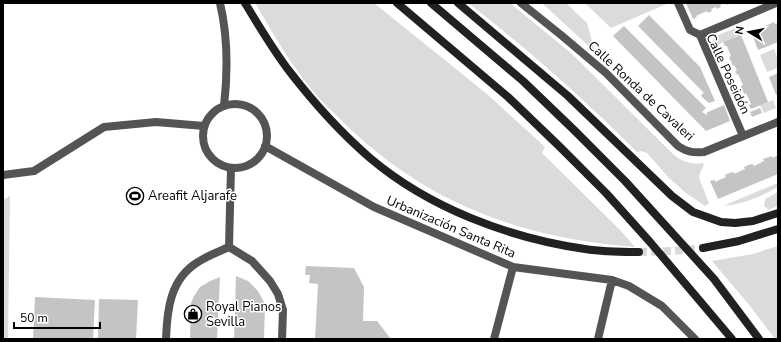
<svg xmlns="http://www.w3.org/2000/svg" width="781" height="342" viewBox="0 0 781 342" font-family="'Nunito Sans',sans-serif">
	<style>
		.green { fill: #dbdbdb }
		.building { fill: #c4c4c4 }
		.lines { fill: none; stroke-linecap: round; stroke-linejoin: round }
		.secondary-tunnel { stroke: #d9d9d9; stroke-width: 8; stroke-dasharray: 8 4; stroke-linecap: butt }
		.street { stroke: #545454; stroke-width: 8 }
		.secondary { stroke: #212121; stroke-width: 8 }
		.labels { text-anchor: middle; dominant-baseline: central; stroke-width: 3; stroke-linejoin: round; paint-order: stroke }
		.street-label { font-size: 13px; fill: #000; stroke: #fff }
		.poi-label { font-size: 13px; fill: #000; stroke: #fff; text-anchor: start }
	</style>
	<rect width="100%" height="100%" fill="#fff"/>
	<path class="green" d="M255 3H374L487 94 545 147 542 153 620 230 635 247C519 238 423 202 340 119 331 110 321 101 313 91 290 64 273 33 255 3Z
		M468 3H510L572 54 674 155C683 162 692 165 703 163L704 165 700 173 699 178 709 203 705 206 686 193 669 178 647 153 641 151 637 152C584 99 528 49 468 3Z
		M545 3H566L587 23 595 52 543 4Z
		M585 3H669L611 28Z
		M742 25 746 33 714 46 713 41 714 37Z
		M774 49 778 59V68L767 72 760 55Z
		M773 100 776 108 764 113 760 105Z
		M778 183V187C760 197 743 204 723 206Z
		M778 192V206L768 210 766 207H764L765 199Z
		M10 196 8 339H3V200Z
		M778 246V339H775L750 306 712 261 753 254Z"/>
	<path class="building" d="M686 3H732L727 5 726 3 720 5 721 7 717 9 716 7 711 9 712 11 708 13 707 11 696 16 697 17 693 19Z
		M649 15 700 67 715 101 709 103 702 97 701 95 704 93 638 26Z
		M774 22 775 24 778 23V42L758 50 751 32 755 30 756 32 766 28 765 26Z
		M624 26 706 108 702 112 708 116 706 113 724 105 730 121 706 131 613 36Z
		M741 35 768 102 751 109 749 105 751 104 746 93 744 94 741 86 743 85 738 74 737 75 735 71 737 70 734 65 733 66 729 57 731 56 727 46H725L723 42Z
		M778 73V94L776 95 769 77Z
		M760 108 762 113 752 117 750 112Z
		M778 155V174L718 199 710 181 715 180V182L726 177 725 175 729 173 734 172V174L745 169 744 167 748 165 753 164 754 166 764 161 763 159 772 156 773 158Z
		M306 266 354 268 364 287 363 321H377L391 339H315L318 284 309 283 310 275H305Z
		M236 276 248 281 258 291 265 304 264 339H234Z
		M220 277 217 339H190L191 303 194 296 200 287 210 281Z
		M35 297 95 300 93 339H33Z
		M99 299 138 300 136 339H98Z"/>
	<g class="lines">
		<path class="secondary-tunnel" d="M639 252 673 251 703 248"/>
		<path class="street" d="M220 3C228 37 228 71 224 106
			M521 3 561 35 606 73 678 146C687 152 693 153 704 152L778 122
			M678 3 690 30 700 35 743 136
			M700 35 776 3
			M203 136a32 32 0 1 1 64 0a32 32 0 1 1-64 0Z
			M265 146 374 207 513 267 612 280 629 286 662 306 695 339
			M3 175 34 171 104 127 156 122 204 126
			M229 247 252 261 270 281 278 294 283 310 282 339
			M229 247 231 168
			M166 339C167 310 170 279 198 262 207 256 218 252 229 247
			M494 339 513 267
			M598 339 612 280"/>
		<path class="secondary" d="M245 3C259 26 273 50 290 72 314 103 340 132 370 158 429 208 509 238 585 249 603 252 621 252 639 252
			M397 3 508 97 559 146 606 193 650 242 732 339
			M431 3 523 81 574 130 625 181 714 279 759 339
			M458 3 568 96 672 196 693 212 721 222 735 223 753 221 778 213
			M703 248 739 241 778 229"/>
	</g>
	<defs>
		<symbol id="stadium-ring" viewBox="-11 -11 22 22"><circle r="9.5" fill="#fff" stroke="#000" stroke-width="1.5"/><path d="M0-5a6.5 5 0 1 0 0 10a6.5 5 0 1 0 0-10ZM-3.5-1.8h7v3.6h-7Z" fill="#000"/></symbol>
		<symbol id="shop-ring" viewBox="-11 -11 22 22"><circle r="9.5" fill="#fff" stroke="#000" stroke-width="1.5"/><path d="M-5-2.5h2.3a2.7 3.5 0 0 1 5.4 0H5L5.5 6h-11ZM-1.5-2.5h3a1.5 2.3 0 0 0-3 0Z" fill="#000"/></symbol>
	</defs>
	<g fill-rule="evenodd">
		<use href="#stadium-ring" x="125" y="186" width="20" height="20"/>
		<use href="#shop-ring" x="183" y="304" width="20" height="20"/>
	</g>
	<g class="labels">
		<g class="street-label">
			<text transform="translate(728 74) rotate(65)">Calle Poseidón</text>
			<text transform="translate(641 91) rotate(43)">Calle Ronda de Cavaleri</text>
			<text transform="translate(451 227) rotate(23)">Urbanización Santa Rita</text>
		</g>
		<g class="poi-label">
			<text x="148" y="196">Areafit Aljarafe</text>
			<text x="206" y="307">Royal Pianos<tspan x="206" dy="15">Sevilla</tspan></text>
		</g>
	</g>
	<rect width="781" height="342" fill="none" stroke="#000000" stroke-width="8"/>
	<g transform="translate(749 32) rotate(280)" stroke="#ffffff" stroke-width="3" paint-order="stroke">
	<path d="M0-3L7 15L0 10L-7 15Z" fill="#000000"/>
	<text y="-6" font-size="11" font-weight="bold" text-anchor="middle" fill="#000000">N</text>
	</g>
	<path d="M14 322v6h86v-6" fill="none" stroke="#000000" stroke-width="2"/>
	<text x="20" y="322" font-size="12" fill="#000000" stroke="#ffffff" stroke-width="3" paint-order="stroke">50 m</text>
</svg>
